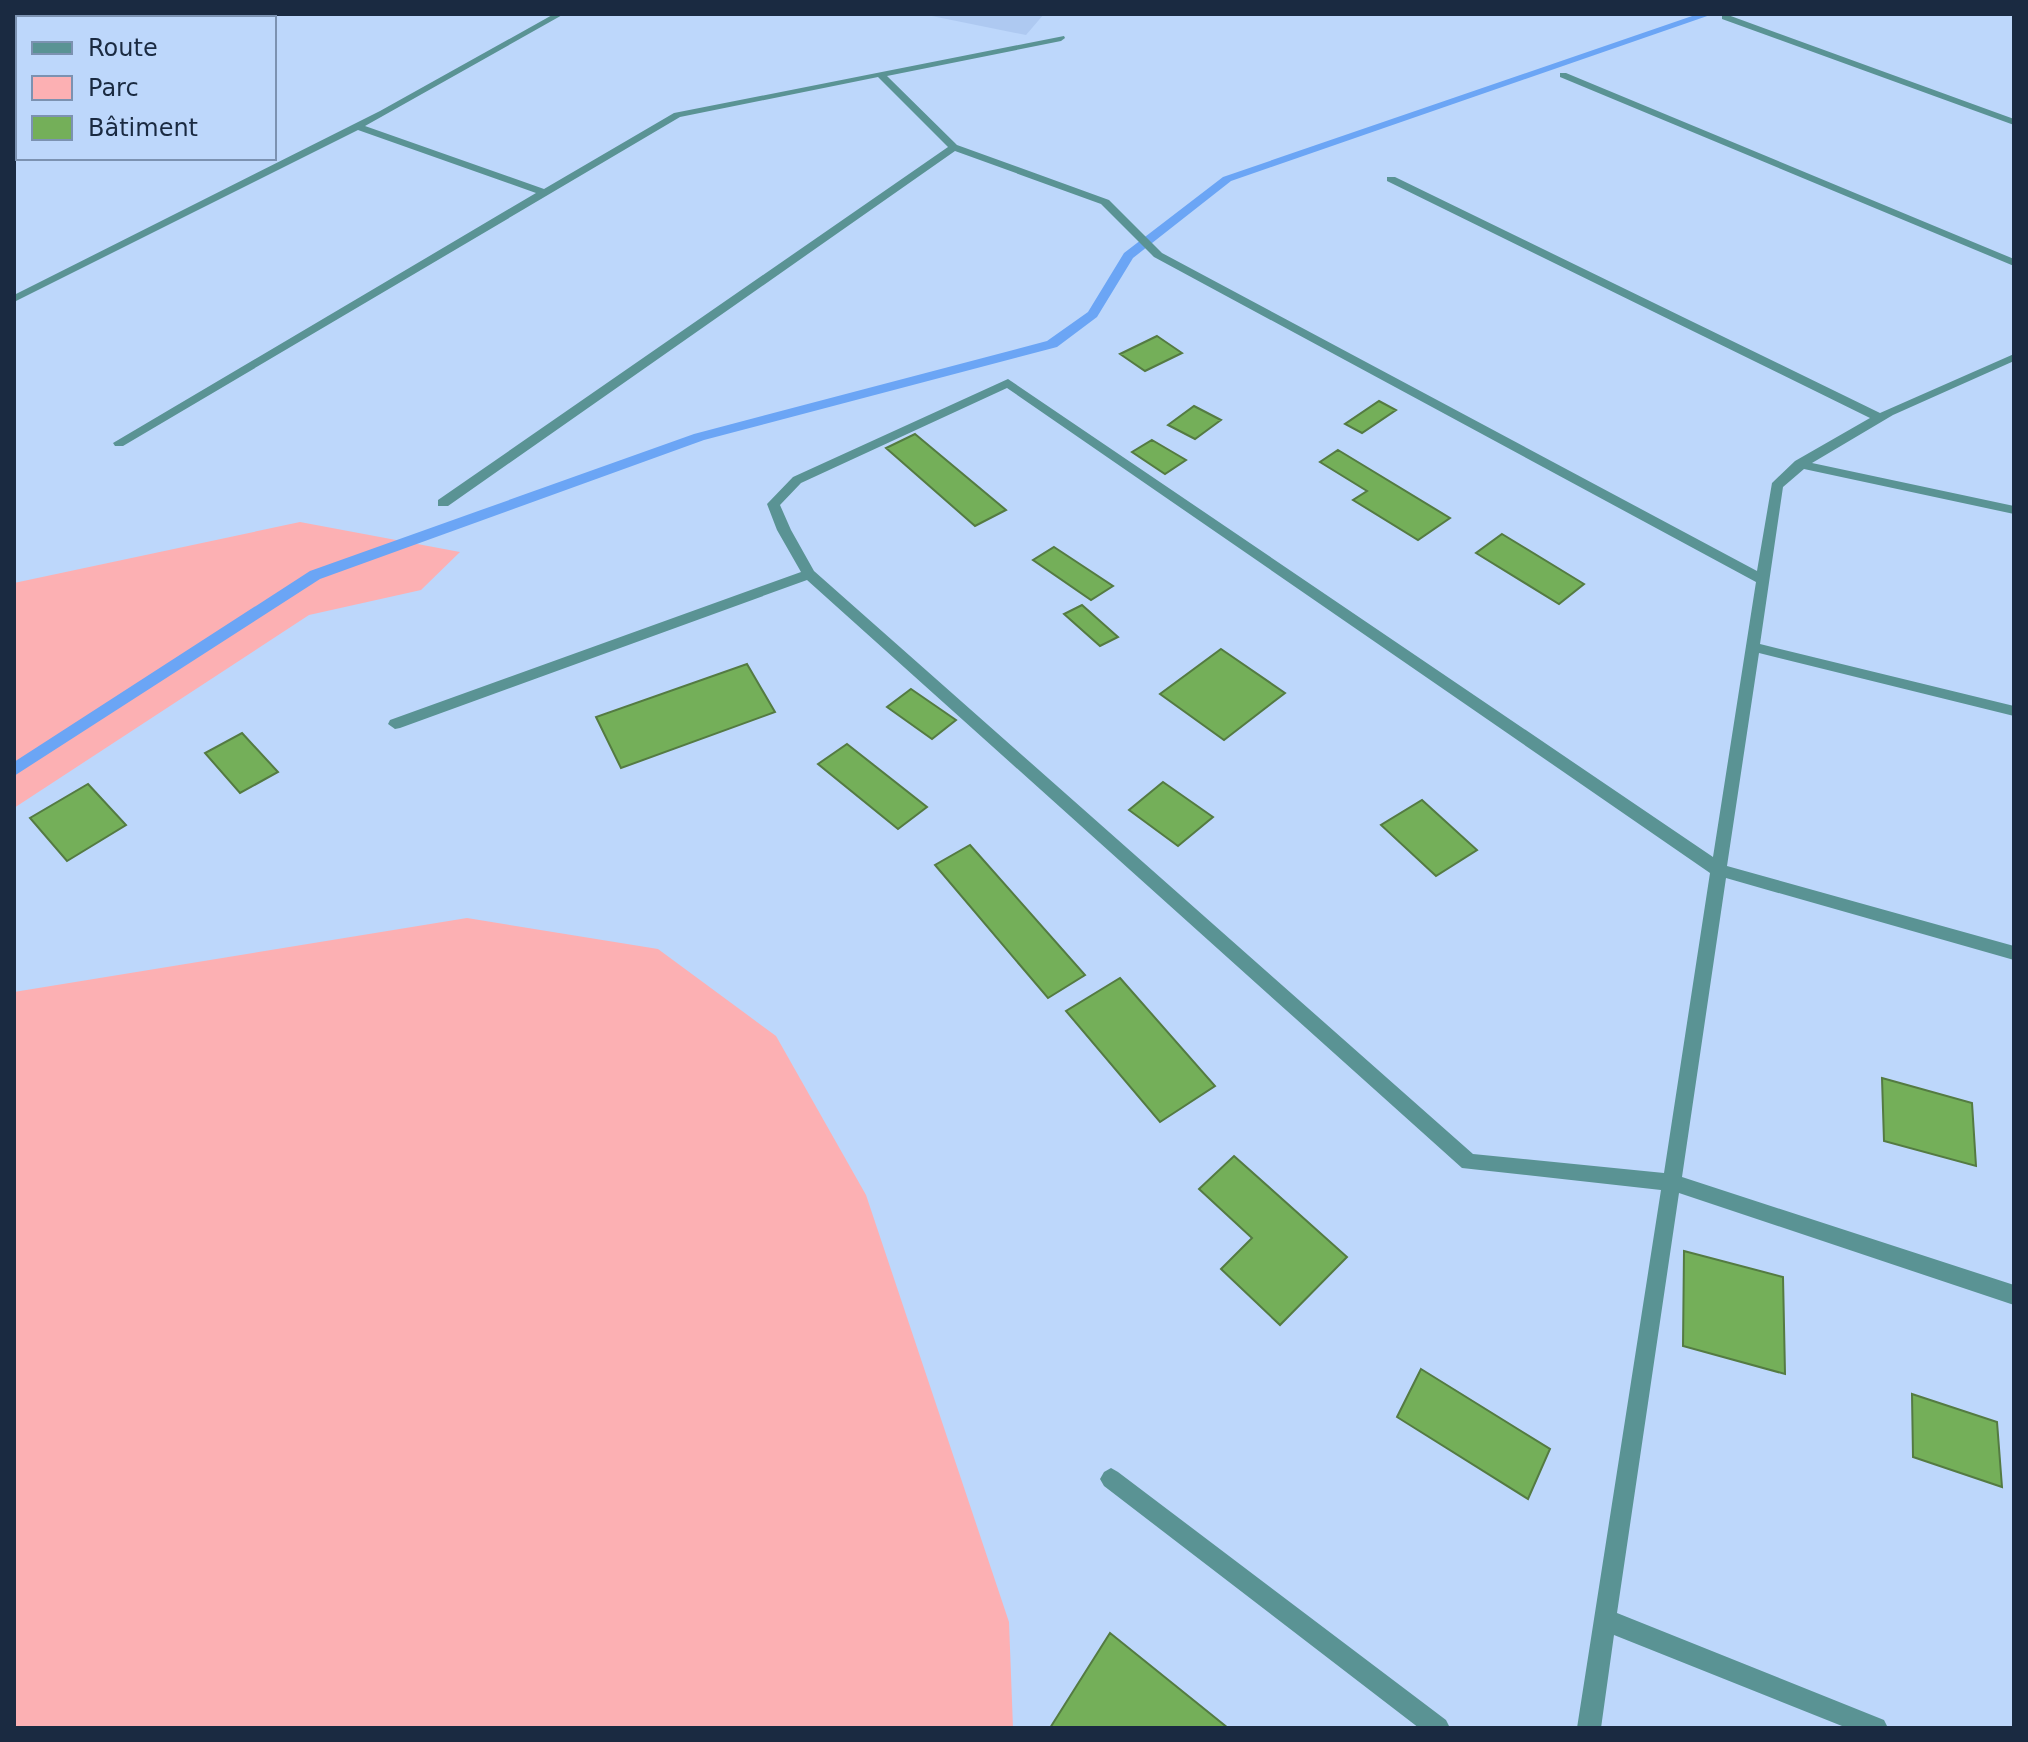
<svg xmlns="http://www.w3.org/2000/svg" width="2028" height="1742" viewBox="0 0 2028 1742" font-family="'DejaVu Sans',sans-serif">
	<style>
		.built { fill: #aec9f1 }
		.green { fill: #fcb0b3 }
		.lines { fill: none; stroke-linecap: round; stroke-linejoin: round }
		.stream { fill: #6ba5f5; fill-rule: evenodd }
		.building { fill: #74af59; stroke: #547b42; stroke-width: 2 }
		.minor { fill: #5a9394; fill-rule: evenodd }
	</style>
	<rect width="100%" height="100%" fill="#bdd7fb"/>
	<path class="built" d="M922 14H1044L1026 35Z"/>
	<path class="green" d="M300 522 460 552 421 590 309 615 14 808V583Z
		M467 918 658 949 776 1036 866 1195 1009 1622 1013 1728H14V992Z"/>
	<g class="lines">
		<path class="stream" d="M1698 14H1713L1231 181 1133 258 1097 317 1057 347 704 440 320 579 14 776V762L310 571 694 434 1047 341 1088 312 1124 253 1223 177Z"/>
	</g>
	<path class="building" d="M1157 336 1182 353 1145 371 1120 354Z
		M1379 401 1396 410 1362 433 1345 424Z
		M1194 406 1221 420 1195 439 1168 425Z
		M915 434 1006 510 975 526 886 448Z
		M1152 440 1186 460 1165 474 1132 452Z
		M1338 450 1450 518 1418 540 1353 500 1367 491 1320 462Z
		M1502 534 1584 584 1559 604 1476 553Z
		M1054 547 1113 586 1091 600 1033 560Z
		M1082 605 1118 637 1100 646 1064 614Z
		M1221 649 1285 693 1224 740 1160 694Z
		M747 664 775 712 621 768 596 717Z
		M911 689 956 720 932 739 887 707Z
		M242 733 278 772 240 793 205 753Z
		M847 744 927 807 898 829 818 764Z
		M1163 782 1213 817 1178 846 1129 810Z
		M88 784 126 825 67 861 30 818Z
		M1422 800 1477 850 1436 876 1381 825Z
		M970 845 1085 975 1048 998 935 865Z
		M1120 978 1215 1086 1160 1122 1066 1011Z
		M1882 1078 1972 1103 1976 1166 1884 1141Z
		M1234 1156 1347 1257 1280 1325 1221 1269 1252 1238 1199 1189Z
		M1684 1251 1783 1277 1785 1374 1683 1346Z
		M1421 1369 1550 1449 1528 1499 1397 1417Z
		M1912 1394 1997 1422 2002 1487 1913 1457Z
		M1110 1633 1228 1728H1050Z"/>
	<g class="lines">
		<path class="minor" d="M20 14H31L25 18H18V21L14 23V17Z
			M554 14H564L365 126 544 189 674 113 1064 36 1065 38 1061 41 887 76 957 145 1109 200 1162 253 1757 571 1772 483 1795 461 1870 418 1387 181V177H1395L1880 413 2014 354V361L1893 415 1812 463 2014 506V514L1804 469 1783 487 1760 644 2014 706V716L1759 653 1727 866 2014 946V960L1726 878 1682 1177 2014 1285V1305L1679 1193 1617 1613 1884 1720 1888 1728H1847L1614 1635 1601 1728H1577L1661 1190 1462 1168 807 580 400 728 395 729 388 724 390 720 801 572 777 530 767 504 793 477 1008 379 1713 857 1756 582 1154 257 1101 204 955 151 448 506H438V500L948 147 878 77 680 117 123 446H115L113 443 536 193 358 130 14 302V295L380 111ZM1007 388 1710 873 1664 1173 1473 1154 814 571 791 530 780 505 801 483Z
			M1722 15H1728L2014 119V125L1722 19Z
			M1560 73H1566L2014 259V266L1560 77Z
			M1111 1468 1118 1472 1446 1720 1450 1728H1419L1104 1486 1100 1479 1104 1472Z"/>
	</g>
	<rect width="2028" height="1742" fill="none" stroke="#1a2a41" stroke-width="32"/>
	<rect x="16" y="16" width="260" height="144" fill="#bdd7fb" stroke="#7c92b1" stroke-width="2"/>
	<rect x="32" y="42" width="40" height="12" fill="#5a9394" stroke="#7c92b1" stroke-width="2"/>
	<text x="88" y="56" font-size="24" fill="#1a2a41">Route</text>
	<rect x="32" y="76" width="40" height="24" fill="#fcb0b3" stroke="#7c92b1" stroke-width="2"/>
	<text x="88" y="96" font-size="24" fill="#1a2a41">Parc</text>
	<rect x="32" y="116" width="40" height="24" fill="#74af59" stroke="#7c92b1" stroke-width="2"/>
	<text x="88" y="136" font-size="24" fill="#1a2a41">Bâtiment</text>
</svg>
